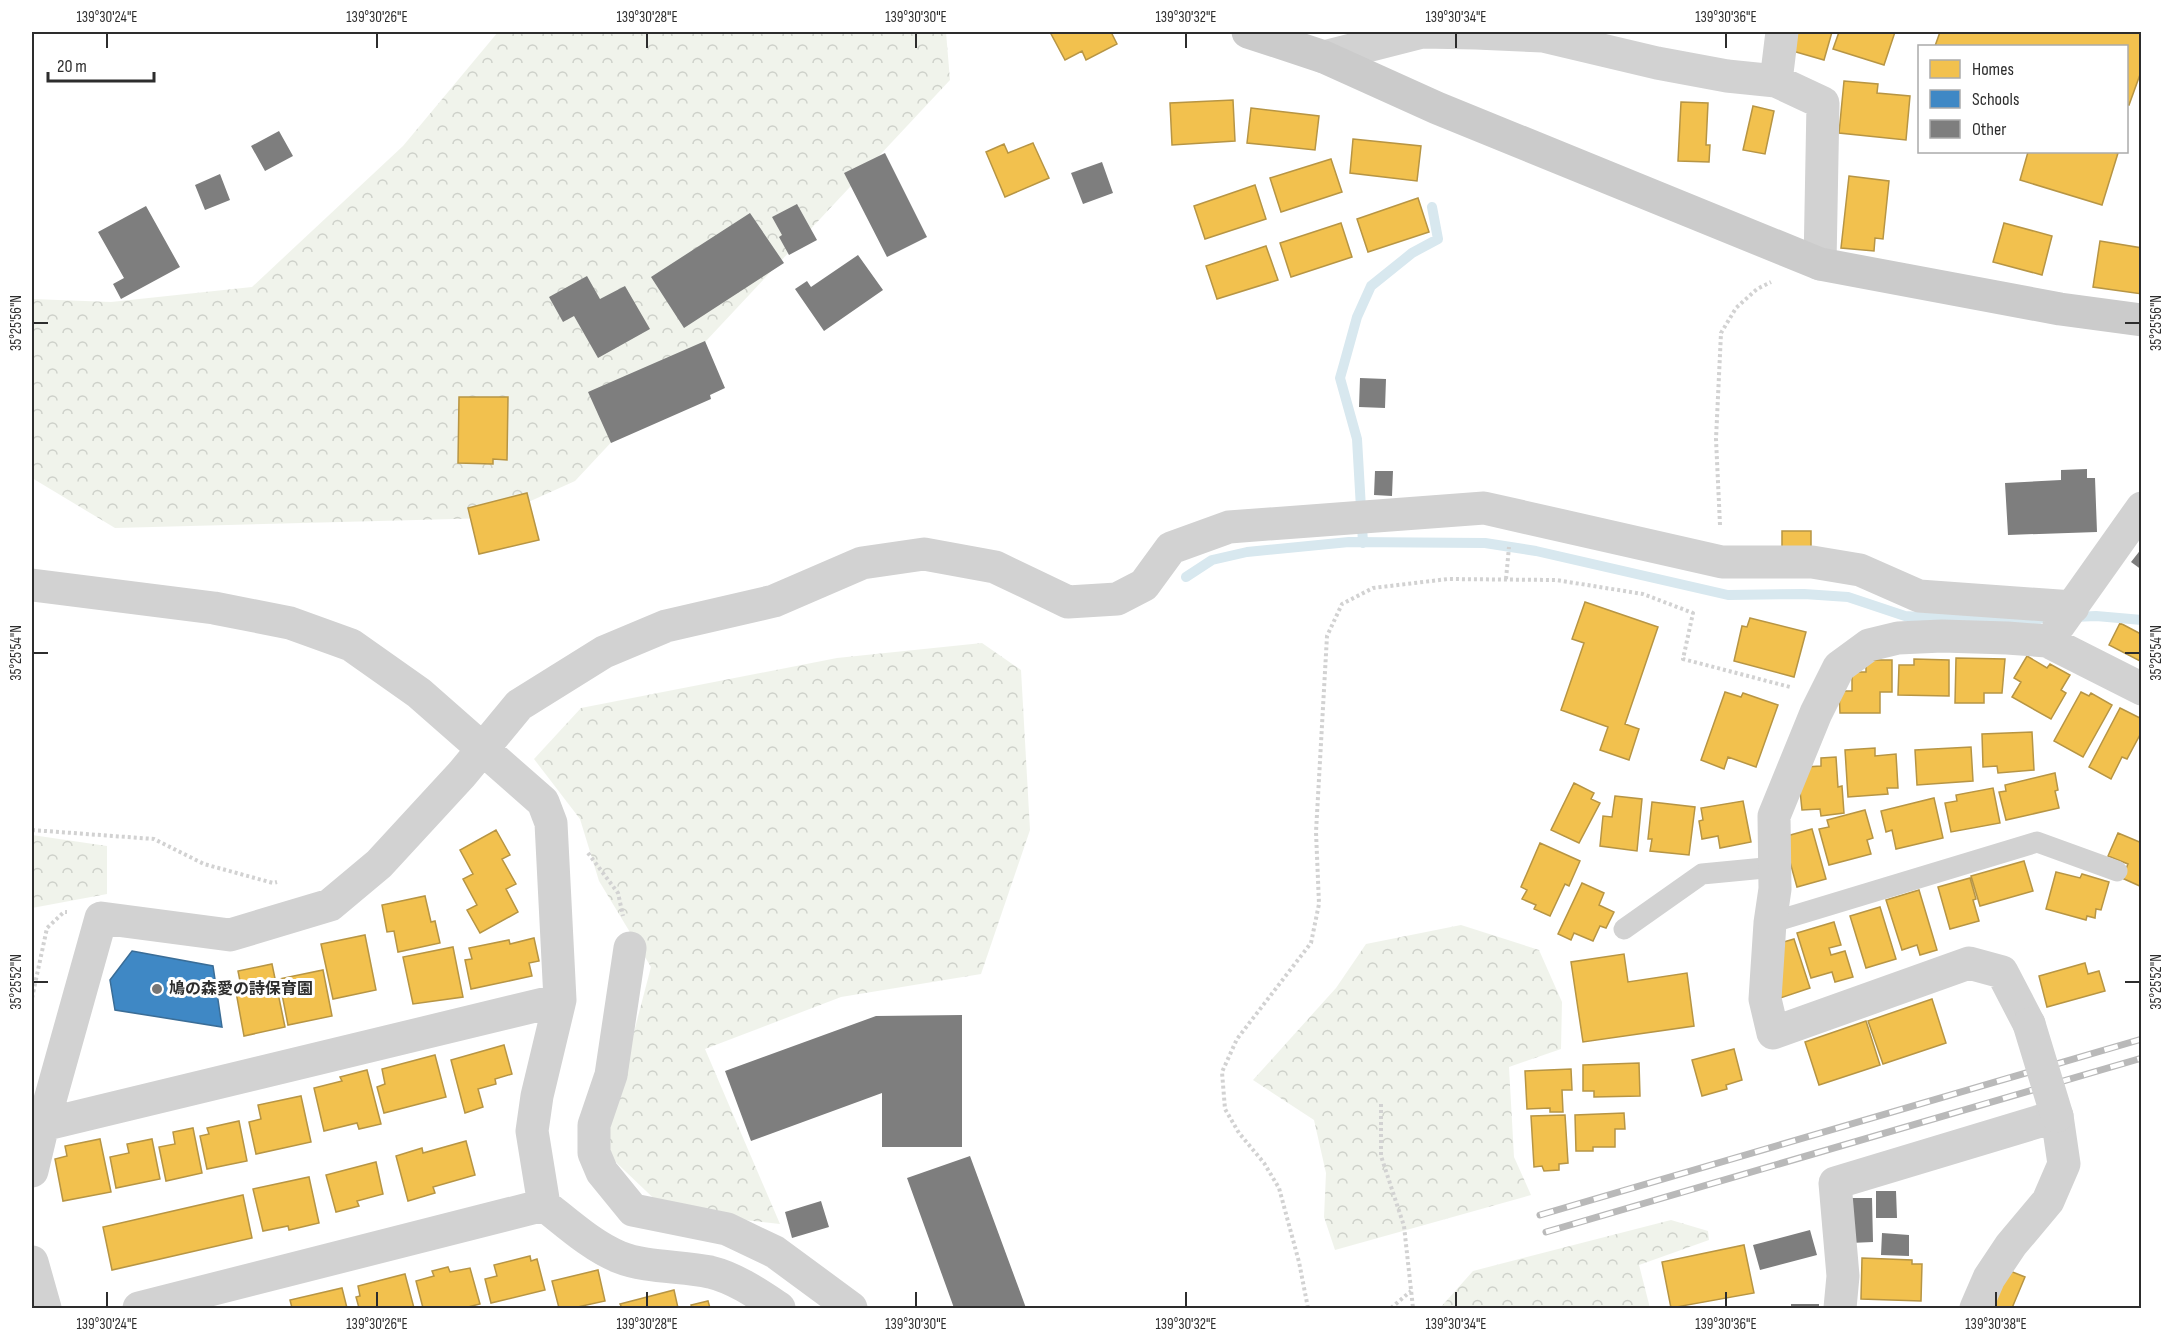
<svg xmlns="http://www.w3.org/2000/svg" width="2173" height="1340" viewBox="0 0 2173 1340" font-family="'Sofia Sans Condensed','Noto Sans JP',sans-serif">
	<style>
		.forest { fill: url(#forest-crowns) }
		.homes { fill: #f2c14e; stroke: #b79544; stroke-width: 1.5 }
		.schools { fill: #3f88c5; stroke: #3a6d97; stroke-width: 1.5 }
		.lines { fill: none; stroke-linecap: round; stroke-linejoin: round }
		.stream { stroke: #d8e8ef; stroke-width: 10 }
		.building { fill: #7e7e7e }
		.path { stroke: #d2d2d2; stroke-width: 4; stroke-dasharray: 3 3; stroke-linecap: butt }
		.lane { stroke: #d2d2d2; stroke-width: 21 }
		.street { stroke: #d2d2d2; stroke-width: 33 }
		.secondary { stroke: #cbcbcb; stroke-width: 33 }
		.rail-casing { stroke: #b9b9b9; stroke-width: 7 }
		.rail { stroke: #fff; stroke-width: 4.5; stroke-dasharray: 14; stroke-linecap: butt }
		.street-bridge { stroke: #d2d2d2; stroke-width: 33 }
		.ticks { fill: none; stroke: #2d2d2d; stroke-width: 2 }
		.poi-dot { fill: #767676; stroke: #fff; stroke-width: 2 }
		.labels { text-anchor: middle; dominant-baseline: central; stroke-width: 6; stroke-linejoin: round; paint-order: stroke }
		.poi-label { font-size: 16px; font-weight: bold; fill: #2d2d2d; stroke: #fff; text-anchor: start }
		.neatline { fill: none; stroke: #2d2d2d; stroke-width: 2 }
		.ticks-label { font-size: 15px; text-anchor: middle; fill: #2d2d2d }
	</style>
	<defs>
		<pattern id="forest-crowns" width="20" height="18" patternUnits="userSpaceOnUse" patternTransform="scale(1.5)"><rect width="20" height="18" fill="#f0f3eb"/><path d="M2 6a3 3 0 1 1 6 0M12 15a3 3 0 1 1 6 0" fill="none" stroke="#ced1ca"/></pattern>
	</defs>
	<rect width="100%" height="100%" fill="#fff"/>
	<path class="forest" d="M498 32H946L950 80 575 481 493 518 115 528 32 478V299L111 302 252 287 403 146Z
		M982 643 1021 670 1030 830 981 974 841 997 705 1049 780 1224 667 1211 603 1150 651 967 599 881 580 819 534 759 581 708 837 658Z
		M32 835 107 846V894L32 908Z
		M1461 925 1539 950 1562 1002 1561 1049 1509 1067 1514 1157 1531 1195 1335 1250 1324 1217 1326 1173 1314 1120 1253 1080 1336 988 1366 944Z
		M1671 1220 1708 1231 1709 1240 1639 1265 1650 1308H1440L1473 1271Z"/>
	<path class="homes" d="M1050 32H1111L1117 44 1086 60 1082 51 1065 60Z
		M1794 32H1832L1824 60 1789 50Z
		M1839 32H1895L1884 65 1833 49Z
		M1940 32H2142V69L2129 105 2126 104V46H1935Z
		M1844 81 1878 84 1877 93 1910 96 1906 140 1839 133Z
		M1233 100 1235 141 1172 145 1170 103Z
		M1681 102 1708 103 1706 145H1710L1709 162 1678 161Z
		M1753 106 1774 111 1765 154 1743 150Z
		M1251 108 1319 116 1315 150 1247 143Z
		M1353 139 1421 146 1417 181 1350 173Z
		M1033 143 1049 178 1005 197 986 152 1004 144 1008 153Z
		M2028 152H2112L2118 153 2102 205 2020 180Z
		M1331 159 1342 192 1281 212 1270 178Z
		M1849 176 1889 181 1883 239 1875 238 1874 251 1841 248Z
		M1255 185 1266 219 1205 239 1194 206Z
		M1418 198 1429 232 1368 252 1357 219Z
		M1341 223 1352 257 1291 277 1280 243Z
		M2004 223 2052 236 2042 275 1993 262Z
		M2100 241 2142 248V294L2093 287Z
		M1266 246 1278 280 1217 299 1206 266Z
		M459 397H508L507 460 493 459V464L458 463Z
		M527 493 539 540 479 554 468 508Z
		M1782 531H1811V550L1782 551Z
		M1585 602 1658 627 1625 724 1639 729 1629 760 1600 750 1608 727 1561 710 1584 643 1572 639Z
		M1750 618 1806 632 1794 677 1734 661 1742 626 1747 627Z
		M2120 623 2139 633 2142 630V662L2109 645Z
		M2027 656 2047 668 2050 664 2070 675 2061 690 2066 693 2051 719 2012 697 2021 682 2014 678Z
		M1956 658 2005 659 2002 693H1984V703H1955Z
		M1914 659 1949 660V696L1898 695 1899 665H1914Z
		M1866 660H1892V692H1880V713H1840L1839 691H1852V672H1866Z
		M1725 692 1741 697 1743 693 1778 705 1756 767 1728 757 1724 769 1701 760Z
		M2081 692 2089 696 2091 693 2112 705 2083 757 2054 741Z
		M2120 708 2142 719V731L2127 759 2122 757 2111 779 2089 767Z
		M2032 732 2034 770 1998 773 1997 766 1983 767 1982 734Z
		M1971 747 1973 781 1917 785 1915 750Z
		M1875 748V756L1896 754 1898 788H1887L1888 794 1848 797 1845 750Z
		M1836 757 1838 787 1842 786 1844 813 1821 816 1820 809 1802 810 1799 781 1805 767 1821 766V758Z
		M2055 773 2058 790 2055 791 2059 808 2006 820 1999 792 2006 791 2005 785Z
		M1574 783 1594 793 1591 799 1600 803 1579 843 1551 830Z
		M1993 788 2000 823 1951 832 1945 803 1957 801 1956 795Z
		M1615 796 1642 799 1637 851 1600 846 1603 816 1612 817Z
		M1934 798 1943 838 1896 849 1892 830 1886 832 1881 811Z
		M1743 801 1751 842 1720 848 1718 836 1702 839 1699 821 1703 820 1701 808Z
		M1652 802 1695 807 1689 855 1650 851 1652 839H1648Z
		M1865 810 1873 838 1867 840 1871 854 1829 865 1819 829 1829 827 1827 820Z
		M1812 829 1826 879 1797 887 1783 837Z
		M496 830 510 855 502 859 516 884 506 889 518 912 480 933 467 910 477 905 463 879 473 874 460 850Z
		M2118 833 2142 843V887L2122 878 2128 864 2108 856Z
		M1540 843 1580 861 1569 886 1565 884 1550 916 1534 909 1536 905 1522 899 1527 890 1521 887Z
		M2024 861 2033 891 1980 906 1971 876Z
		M2056 872 2080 878 2082 874 2109 882 2101 910 2096 909 2095 918 2087 916 2086 920 2046 909Z
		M1970 878 1976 899 1973 900 1979 921 1950 929 1938 887Z
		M1582 883 1604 893 1599 905 1614 912 1606 928 1600 926 1593 941 1574 933 1571 940 1558 934Z
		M1919 890 1937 950 1920 955 1917 945 1902 950 1886 900Z
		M425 896 431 922 435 921 440 943 398 952 394 931 387 932 382 905Z
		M1880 907 1896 959 1866 968 1850 916Z
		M1834 922 1841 945 1829 948 1831 955 1845 951 1853 977 1835 982 1832 972 1811 978 1797 933Z
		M365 935 376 990 333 999 321 944Z
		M534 938 539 961 529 963 532 976 471 989 465 960 472 959 469 948 509 940 510 944Z
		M1794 939 1810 988 1777 999 1780 943Z
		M453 947 463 997 413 1004 403 957Z
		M1624 954 1628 982 1687 973 1694 1026 1583 1042 1571 962Z
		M2085 963 2088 974 2099 971 2105 991 2047 1007 2039 976Z
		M272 964 285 1027 244 1036 236 992 242 991 238 971Z
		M323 970 332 1016 288 1025 279 979Z
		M1932 999 1946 1043 1883 1064 1868 1021Z
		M1866 1021 1880 1065 1819 1085 1805 1042Z
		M504 1045 512 1074 495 1079 496 1084 478 1089 483 1107 465 1113 451 1060Z
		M1734 1049 1742 1080 1726 1085 1727 1089 1702 1096 1692 1060Z
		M435 1055 446 1097 384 1113 377 1087 385 1084 382 1069Z
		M1639 1063 1640 1096 1594 1097V1091H1583V1065Z
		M1571 1069 1572 1090H1562L1563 1112H1550V1108L1527 1109 1525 1071Z
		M367 1070 381 1124 359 1129 357 1123 324 1131 314 1088 342 1081 340 1077Z
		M301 1096 311 1142 256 1154 249 1122 261 1119 258 1105Z
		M1624 1113 1625 1129H1615V1147H1593V1151H1576L1575 1115Z
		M1565 1115 1568 1163 1559 1164V1170L1544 1171 1542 1166 1534 1167 1531 1116Z
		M239 1121 247 1161 207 1169 200 1136 209 1134 207 1128Z
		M193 1128 202 1173 166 1181 159 1147 175 1144 173 1132Z
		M100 1139 111 1192 63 1201 55 1159 67 1156 65 1146Z
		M152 1139 160 1179 116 1188 110 1157 129 1153 127 1144Z
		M466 1141 475 1175 433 1187 435 1193 408 1201 396 1156 422 1148 423 1153Z
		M376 1162 383 1194 357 1201 359 1206 336 1212 326 1175Z
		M309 1177 319 1223 289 1230 288 1226 263 1231 253 1189Z
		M243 1195 252 1238 112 1270 103 1227Z
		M1744 1245 1754 1293 1671 1308 1662 1262Z
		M530 1256 531 1261 537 1259 545 1290 491 1303 485 1279 497 1276 494 1265Z
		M1862 1258 1912 1260V1264H1922L1921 1301 1861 1299Z
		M448 1267 450 1272 470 1268 480 1304 464 1308H423L416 1281 434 1276 432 1271Z
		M2000 1267 2025 1277 2012 1308H1983Z
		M598 1270 605 1301 573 1308H559L552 1281Z
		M405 1274 414 1308H359L356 1297 360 1296 358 1286Z
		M342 1288 347 1308H292L290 1300Z
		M674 1290 678 1308H622L620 1304Z
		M708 1301 710 1308H692L691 1305Z"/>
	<path class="schools" d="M132 951 213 966 222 1027 115 1010 110 980Z"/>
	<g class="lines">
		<path class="stream" d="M1363 543 1357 439 1340 378 1344 364 1357 317 1371 286 1412 253 1438 239 1432 207
			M1186 577 1212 560 1247 552 1349 542 1485 543 1536 551 1728 595 1804 594 1848 597 1905 616 1993 622 2040 619
			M2074 617 2096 616 2142 620"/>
	</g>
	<path class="building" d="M279 131 293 156 265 171 251 146Z
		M885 153 927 237 887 257 844 173Z
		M1102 162 1113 193 1083 204 1071 173Z
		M220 174 230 200 205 210 195 185Z
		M797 204 817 240 789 255 779 237 782 235 772 217Z
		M146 206 180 267 121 299 113 284 124 278 98 232Z
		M750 213 784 263 684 328 651 277Z
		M858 255 883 290 824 331 795 289 807 281 811 287Z
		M587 276 600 299 625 286 650 329 598 358 574 316 563 322 549 297Z
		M705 341 725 388 710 395 711 399 611 443 588 392Z
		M1360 378 1386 379 1385 408 1359 407Z
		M2087 469V478H2095L2097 532 2008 535 2005 483 2061 480V470Z
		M1375 471H1393L1392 496 1374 495Z
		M2142 548V570L2131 562Z
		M962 1015V1147H882V1093L751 1141 725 1071 876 1016Z
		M970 1156 1026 1308H954L907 1178Z
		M1876 1191H1896L1897 1218H1876Z
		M1849 1198H1872L1873 1242 1850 1243Z
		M821 1201 829 1227 792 1238 785 1212Z
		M1810 1230 1817 1255 1760 1270 1753 1245Z
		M1882 1233 1909 1235V1256L1881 1255Z
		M1791 1304H1819V1308H1791Z"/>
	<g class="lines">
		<path class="path" d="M1720 525 1716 439 1721 333 1736 308 1757 289 1771 282
			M1506 579 1509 547
			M32 830 154 839 204 864 273 883 277 882
			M588 853 618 893 623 916
			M32 998 47 928 64 912H67
			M1381 1104V1156L1404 1226 1413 1308
			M1308 1308 1299 1262 1279 1188 1264 1163 1239 1133 1225 1109 1222 1072 1237 1039 1311 943 1319 904 1316 832 1327 636 1342 604 1373 588 1448 579 1556 580 1643 594 1693 613 1683 659 1790 687
			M1391 1308 1411 1291"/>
		<path class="lane" d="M1770 923 2037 842 2117 871
			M1624 929 1702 874 1775 867"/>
		<path class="street" d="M1782 32 1776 81 1823 103 1820 264
			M1324 57 1422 32 1476 33 1543 36 1657 63 1727 76 1776 81
			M32 585 214 608 290 623 351 645 419 693 543 802 551 823 560 1000 537 1096 532 1131 544 1205C567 1223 592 1246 619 1257 646 1268 682 1266 710 1272 735 1278 758 1294 779 1308
			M2059 625 2142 508
			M630 948 611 1075 594 1125V1153L602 1172 633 1210 727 1229 775 1252 851 1308
			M2029 1024 2002 972 1969 963 1773 1033 1765 999 1770 923 1775 889 1774 816 1816 713 1839 667 1869 645 1898 638 1942 636 2007 638 2047 641 2142 689
			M43 1125 560 1000
			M32 1171 43 1125 101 918 230 935 330 905 379 864 462 774 519 705 604 652 666 626 774 601 862 563 924 554 995 567 1068 602 1117 599 1144 585 1171 548 1229 527 1484 508 1722 562H1812L1860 570 1919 596 2073 607
			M32 1262 45 1308
			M139 1308 544 1205
			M1840 1308 1843 1276 1835 1183 2057 1116 2064 1164 2048 1201 2011 1245 1989 1278 1976 1308"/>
		<path class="secondary" d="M1248 32 1324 57 1437 108 1820 264 2060 309 2142 320"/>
		<defs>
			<path id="rail" d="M1540 1215 2142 1039
				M1546 1232 2142 1058"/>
		</defs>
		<use href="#rail" class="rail-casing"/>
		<use href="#rail" class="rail"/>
		<path class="street-bridge" d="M2029 1024 2057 1116"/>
	</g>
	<path class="ticks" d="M107 33V48M377 33V48M647 33V48M916 33V48M1186 33V48M1456 33V48M1726 33V48M33 323H48M2125 323H2140M33 653H48M2125 653H2140M33 982H48M2125 982H2140M107 1292V1307M377 1292V1307M647 1292V1307M916 1292V1307M1186 1292V1307M1456 1292V1307M1726 1292V1307M1996 1292V1307"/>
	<circle class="poi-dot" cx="157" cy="989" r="6"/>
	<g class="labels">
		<g class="poi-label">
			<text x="169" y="989">鳩の森愛の詩保育園</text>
		</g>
	</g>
	<rect width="2173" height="1340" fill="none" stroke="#ffffff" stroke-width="66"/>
	<rect x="1918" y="45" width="210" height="108" fill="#ffffff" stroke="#ababab" stroke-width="1.5"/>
	<rect x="1930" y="60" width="30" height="18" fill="#f2c14e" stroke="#ababab" stroke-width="1.5"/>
	<text x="1972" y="75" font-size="18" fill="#2d2d2d">Homes</text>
	<rect x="1930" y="90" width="30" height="18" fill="#3f88c5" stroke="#ababab" stroke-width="1.5"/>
	<text x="1972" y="105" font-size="18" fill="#2d2d2d">Schools</text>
	<rect x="1930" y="120" width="30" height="18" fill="#7e7e7e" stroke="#ababab" stroke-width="1.5"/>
	<text x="1972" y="135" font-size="18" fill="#2d2d2d">Other</text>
	<path d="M48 72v9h106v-9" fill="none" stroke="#2d2d2d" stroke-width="3"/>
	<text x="57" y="72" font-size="18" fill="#2d2d2d" stroke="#ffffff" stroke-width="4.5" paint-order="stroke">20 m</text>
	<rect x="33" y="33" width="2107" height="1274" class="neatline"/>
	<g class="ticks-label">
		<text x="107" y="22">139°30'24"E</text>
		<text x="377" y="22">139°30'26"E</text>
		<text x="647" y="22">139°30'28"E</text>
		<text x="916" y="22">139°30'30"E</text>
		<text x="1186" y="22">139°30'32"E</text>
		<text x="1456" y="22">139°30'34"E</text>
		<text x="1726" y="22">139°30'36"E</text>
		<text transform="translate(16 323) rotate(-90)" y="5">35°25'56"N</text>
		<text transform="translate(2156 323) rotate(-90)" y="5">35°25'56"N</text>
		<text transform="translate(16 653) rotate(-90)" y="5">35°25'54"N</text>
		<text transform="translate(2156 653) rotate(-90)" y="5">35°25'54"N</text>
		<text transform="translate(16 982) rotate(-90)" y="5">35°25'52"N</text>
		<text transform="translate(2156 982) rotate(-90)" y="5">35°25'52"N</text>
		<text x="107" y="1329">139°30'24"E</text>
		<text x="377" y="1329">139°30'26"E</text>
		<text x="647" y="1329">139°30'28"E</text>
		<text x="916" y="1329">139°30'30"E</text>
		<text x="1186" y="1329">139°30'32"E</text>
		<text x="1456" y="1329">139°30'34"E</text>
		<text x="1726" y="1329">139°30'36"E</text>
		<text x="1996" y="1329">139°30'38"E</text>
	</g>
</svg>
